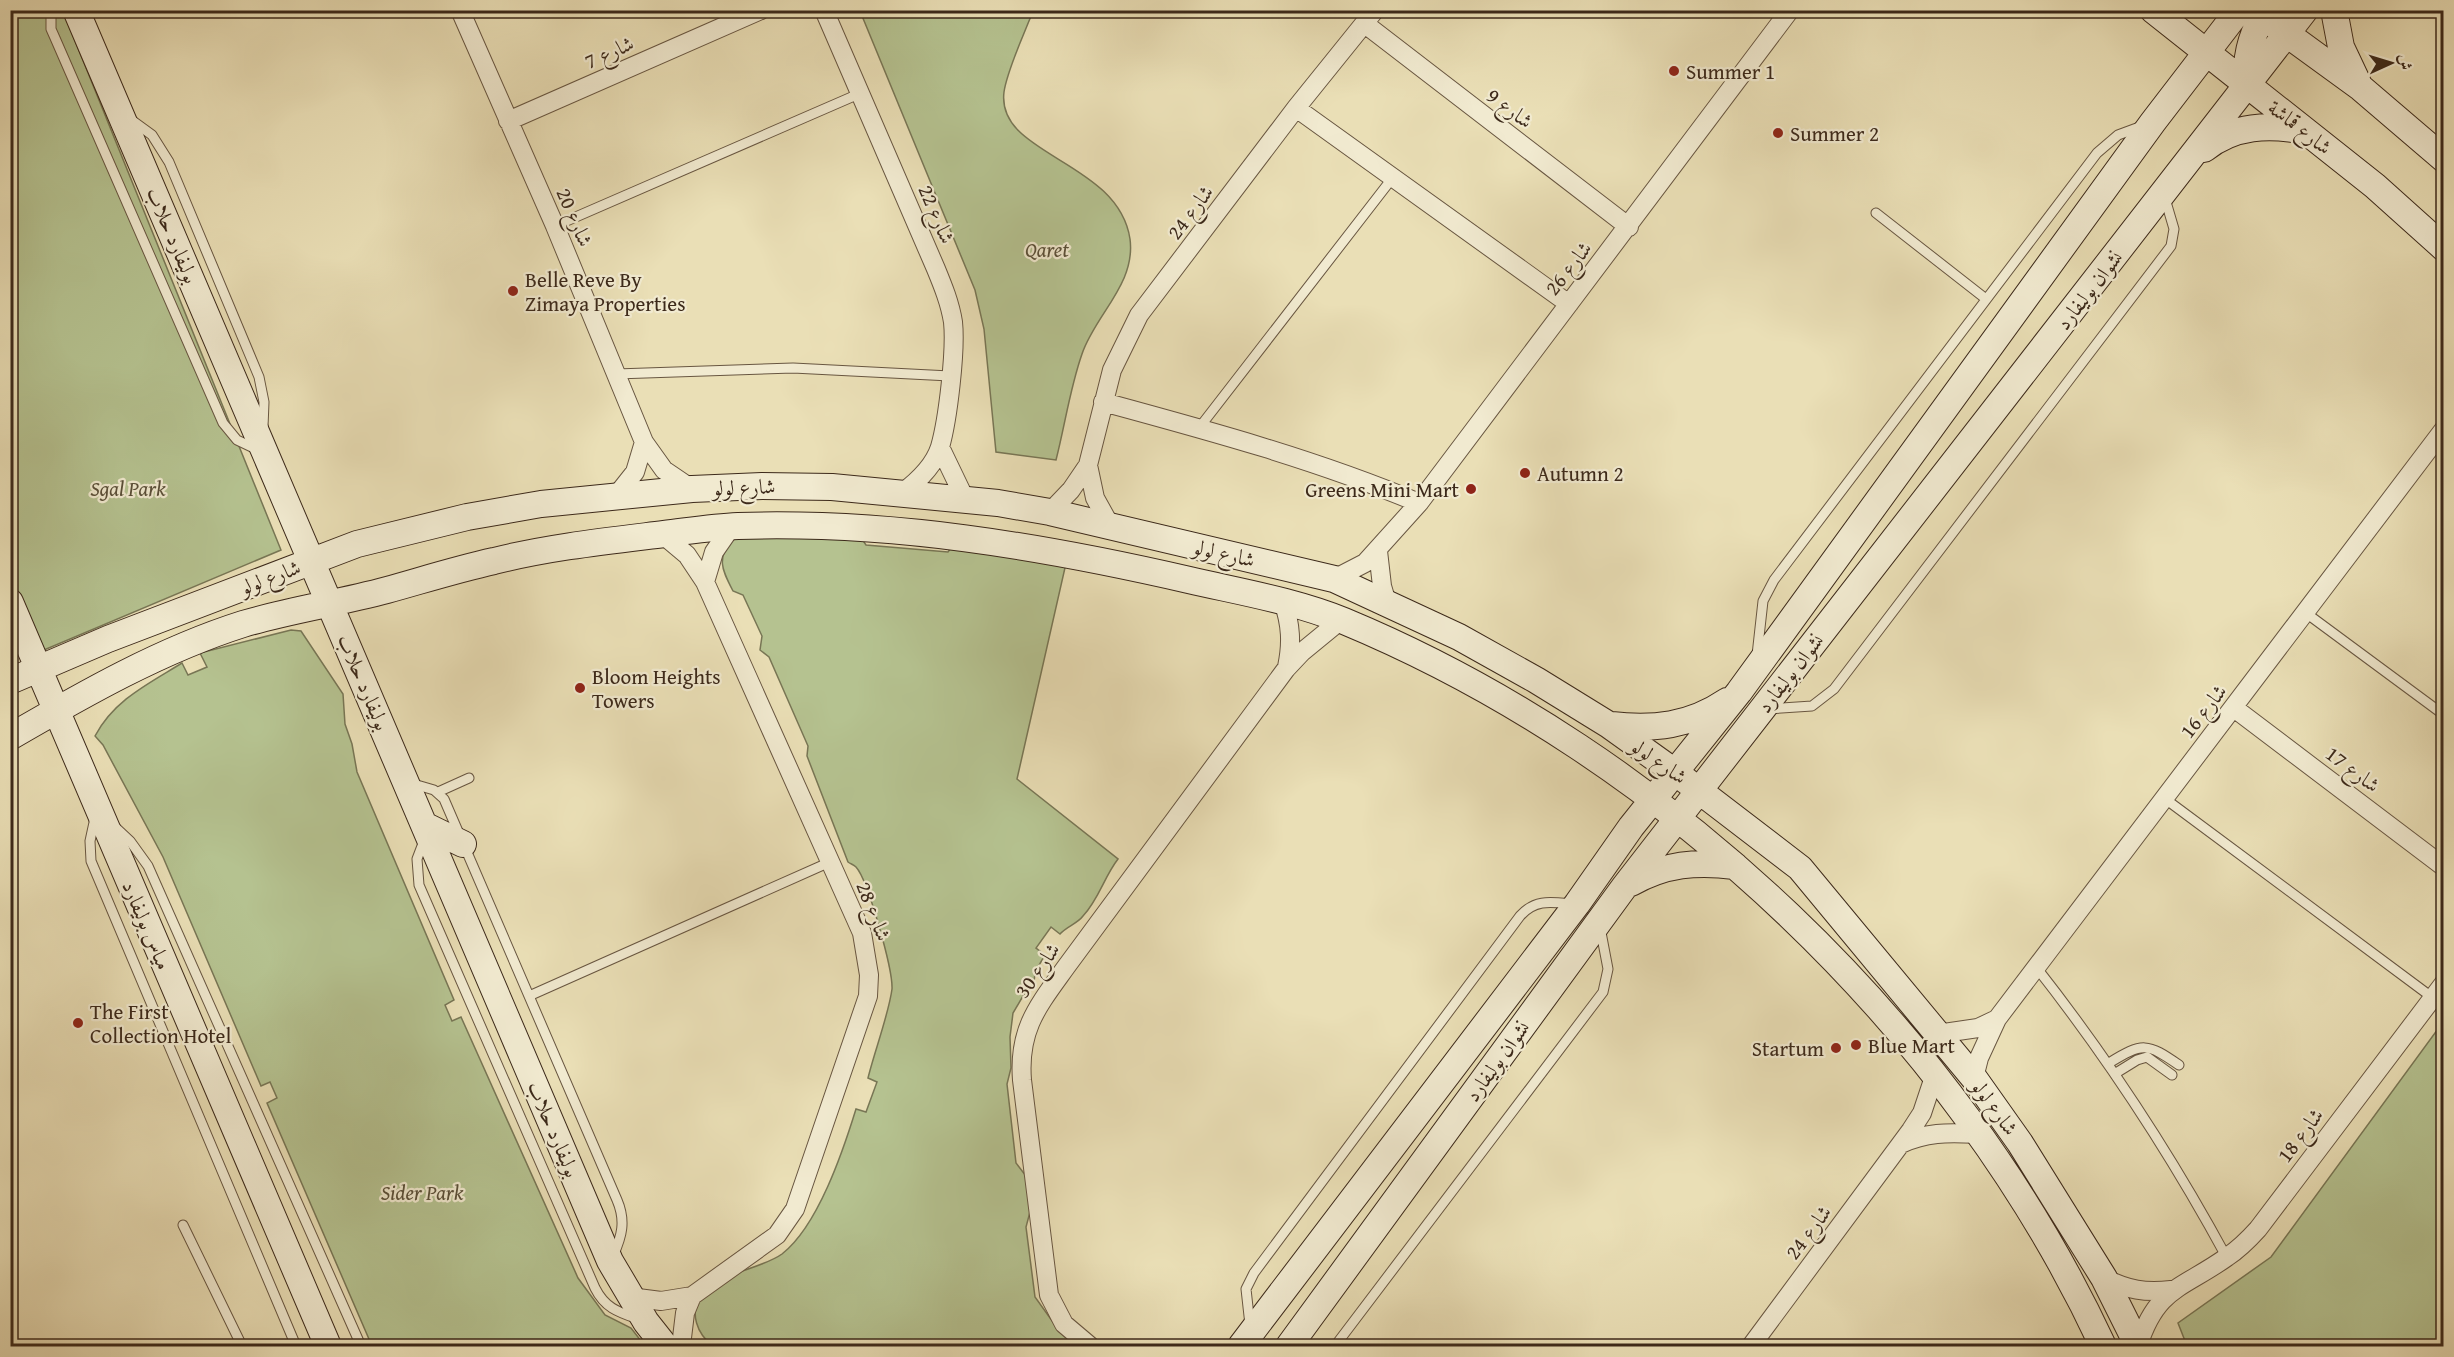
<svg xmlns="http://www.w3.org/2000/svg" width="2454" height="1357" viewBox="0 0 2454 1357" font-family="'Gentium Book Plus',Amiri,serif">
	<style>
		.green { fill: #b5c290; stroke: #787655; stroke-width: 1.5 }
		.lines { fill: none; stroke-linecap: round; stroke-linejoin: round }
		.lane-casing { stroke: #685641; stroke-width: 11 }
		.street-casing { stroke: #685641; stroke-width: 20 }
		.secondary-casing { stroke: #3c291a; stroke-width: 28 }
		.lane { stroke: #f1ead0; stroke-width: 9 }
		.street { stroke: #f1ead0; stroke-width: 18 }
		.secondary { stroke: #f1ead0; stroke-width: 26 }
		.poi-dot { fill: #8f2418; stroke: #f1ead0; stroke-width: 2 }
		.labels { text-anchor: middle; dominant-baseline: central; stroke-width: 4.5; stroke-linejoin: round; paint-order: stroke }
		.street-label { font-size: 21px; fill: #3c291a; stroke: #f1ead0 }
		.poi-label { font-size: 21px; fill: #3c291a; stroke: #f1ead0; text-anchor: start }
		.park-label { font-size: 21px; font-style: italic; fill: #5a4f38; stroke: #f1ead0 }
	</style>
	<rect width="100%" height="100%" fill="#eadfb6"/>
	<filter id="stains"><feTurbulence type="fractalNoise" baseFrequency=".00333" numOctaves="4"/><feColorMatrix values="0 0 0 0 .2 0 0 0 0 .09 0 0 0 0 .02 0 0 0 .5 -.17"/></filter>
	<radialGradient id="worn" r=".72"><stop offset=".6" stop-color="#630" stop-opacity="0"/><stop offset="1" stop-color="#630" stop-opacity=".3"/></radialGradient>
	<path class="green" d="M10 11H63L281 550 44 650 10 575Z
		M860 11H1033C1025 32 1007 70 1004 92 996 156 1118 160 1130 239 1136 284 1095 315 1082 354 1070 388 1065 425 1056 460L996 452 984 329 975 290Z
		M856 530 866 545 948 552 954 544 1067 559 1017 779 1118 859C1104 877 1099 899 1083 916 1077 924 1067 926 1060 934L1051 927 1036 948 1045 955 1035 972 1034 983 1023 996 1013 1013 1010 1037 1011 1068 1007 1084 1016 1163 1026 1176 1030 1212 1026 1227 1035 1297 1060 1332 1078 1346H713C697 1334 689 1313 701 1295 715 1273 760 1270 782 1254 818 1226 843 1151 856 1109L866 1112 877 1082 868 1078C874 1053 889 1013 892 989 893 970 868 880 856 867 854 865 851 864 848 862L807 756 808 746 769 657 760 650 762 636 743 595 733 591C720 566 718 560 732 535Z
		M291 630 301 631 343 694 345 724 352 744 357 772 454 1000 445 1005 452 1021 461 1017 578 1278 605 1315 631 1328 645 1346H372L267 1103 277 1098 270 1082 261 1086 163 857 103 745 95 736C114 700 148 684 182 663L188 675 207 667 200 653Z
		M2443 1022V1346H2187L2178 1323 2271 1257Z"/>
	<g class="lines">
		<defs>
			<path id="lane" d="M51 10V29L55 38 223 423 237 440 258 450
				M130 119 152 135 169 162 259 377 264 402 263 427
				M1876 213 1986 299
				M555 226 861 93
				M616 374 793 368 950 376
				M1199 428 1394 176
				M2306 613 2444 715
				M1757 655 1763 601 1774 580 2097 153 2118 135 2145 125
				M1767 709 1812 706 1834 689 2171 246 2174 229 2164 195
				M410 783 434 790 444 799 617 1200C626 1221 622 1236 613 1256
				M438 792 469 778
				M2164 798 2433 998
				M95 818 90 841 91 861 296 1346
				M114 826 130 841 148 866 361 1346
				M425 838 417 859 419 885 595 1288C605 1308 618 1312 638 1319
				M2036 967C2110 1061 2170 1153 2227 1258
				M529 996 830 862
				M2109 1063C2143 1042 2147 1043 2179 1065
				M2116 1073 2137 1060 2147 1057 2172 1075
				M183 1225 242 1346
				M1250 1325 1246 1289 1254 1273 1520 916C1535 899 1551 902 1571 904
				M1335 1346 1603 992 1608 969 1600 927"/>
			<path id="street" d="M460 10 555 226 644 442 664 470 692 489
				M824 10 936 269C943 286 950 303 953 322 956 350 948 419 940 447 934 466 918 481 902 493
				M1365 24 1629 227
				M1296 108 1569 304
				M508 121 761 10
				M1103 402C1210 431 1317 460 1419 503
				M940 447 965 499
				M1088 465 1095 498 1111 527
				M616 496 635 472 644 442
				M1050 512 1071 490 1088 465 1112 370 1139 315 1296 108 1375 10
				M1378 551 1382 586 1387 603
				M1334 579 1365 563 1419 503 1790 10
				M705 582 714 552 732 526
				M1283 601C1291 625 1292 643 1287 667
				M2234 708 2444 867
				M1937 1034 1978 1028 1997 1019
				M1974 1078 1979 1058 1997 1019 2444 429
				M1901 1144C1928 1131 1951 1133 1980 1134
				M2104 1278C2128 1290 2145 1293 2171 1290
				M630 1297 661 1301 692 1296 777 1235 795 1209 868 996 869 975 862 933 705 582 687 555 662 534
				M681 1346 685 1313 692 1296
				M1090 1346 1064 1324 1049 1295 1022 1080C1018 1029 1038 1006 1066 967L1286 669 1302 652 1341 620
				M1751 1346 1911 1130 1922 1113 1935 1074
				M2138 1346C2157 1287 2182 1289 2227 1257 2239 1249 2249 1239 2258 1229L2444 983"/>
			<path id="secondary" d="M76 10 610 1261 646 1322 665 1346
				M2153 10 2375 186 2444 248
				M2254 10 2361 88 2444 159
				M2334 10 2341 47 2358 83
				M2247 86C2245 58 2250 34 2267 10
				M2204 149C2234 125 2269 124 2305 131
				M10 602 328 1346
				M10 681 108 639 357 544 467 517 541 504 692 489 762 486 832 487 998 503 1050 512 1334 579 1459 637 1536 680 1609 725 1676 773 1800 868 1974 1078 2020 1143 2104 1278 2138 1346
				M1611 725C1653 730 1690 726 1727 701
				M10 737C84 694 161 650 243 624 290 610 339 603 387 590 423 580 458 569 494 561 550 547 607 541 664 534 689 531 713 527 738 526 891 521 1041 546 1189 580 1241 592 1295 601 1344 621 1666 755 1956 1030 2103 1346
				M424 825 463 844
				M1631 883C1665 864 1696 861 1735 866
				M1241 1346 1577 904 1631 827 1739 692 2153 122 2239 10
				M1289 1346 1625 886 2305 10"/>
		</defs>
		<use href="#lane" class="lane-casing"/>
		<use href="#street" class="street-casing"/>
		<use href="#secondary" class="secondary-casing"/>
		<use href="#lane" class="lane"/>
		<use href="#street" class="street"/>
		<use href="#secondary" class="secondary"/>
	</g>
	<g class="poi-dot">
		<circle cx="1674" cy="71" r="6"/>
		<circle cx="1778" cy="133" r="6"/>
		<circle cx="513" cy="291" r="6"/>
		<circle cx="1525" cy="473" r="6"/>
		<circle cx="1471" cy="489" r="6"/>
		<circle cx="580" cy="688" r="6"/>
		<circle cx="78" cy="1023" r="6"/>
		<circle cx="1856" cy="1045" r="6"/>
		<circle cx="1836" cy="1048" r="6"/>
	</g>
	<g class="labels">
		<g class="street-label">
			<text transform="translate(609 52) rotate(-24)">شارع 7</text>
			<text transform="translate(1510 108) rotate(37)">شارع 9</text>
			<text transform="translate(2300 127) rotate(38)">شارع قماشة</text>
			<text transform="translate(1190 212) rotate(-53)">شارع 24</text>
			<text transform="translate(937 214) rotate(67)">شارع 22</text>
			<text transform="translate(575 217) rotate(67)">شارع 20</text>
			<text transform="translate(173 235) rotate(67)">بوليفارد حلاب</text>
			<text transform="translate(1568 268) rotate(-52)">شارع 26</text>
			<text transform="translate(2089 290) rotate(-52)">نشوان بوليفارد</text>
			<text transform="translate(744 487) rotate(-2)">شارع لولو</text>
			<text transform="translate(1224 553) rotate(13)">شارع لولو</text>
			<text transform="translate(270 577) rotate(-21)">شارع لولو</text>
			<text transform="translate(1790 673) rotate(-52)">نشوان بوليفارد</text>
			<text transform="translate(364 682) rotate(67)">بوليفارد حلاب</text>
			<text transform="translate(2203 711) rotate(-52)">شارع 16</text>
			<text transform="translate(1659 761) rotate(35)">شارع لولو</text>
			<text transform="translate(2353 769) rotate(37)">شارع 17</text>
			<text transform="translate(874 911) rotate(69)">شارع 28</text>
			<text transform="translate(147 925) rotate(67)">مياس بوليفارد</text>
			<text transform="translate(1037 970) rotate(-55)">شارع 30</text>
			<text transform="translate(1497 1061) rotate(-54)">نشوان بوليفارد</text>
			<text transform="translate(1995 1107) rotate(54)">شارع لولو</text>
			<text transform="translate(554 1129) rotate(67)">بوليفارد حلاب</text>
			<text transform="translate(2300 1135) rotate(-53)">شارع 18</text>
			<text transform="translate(1808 1232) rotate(-53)">شارع 24</text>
		</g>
		<g class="poi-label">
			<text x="1686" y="71">Summer 1</text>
			<text x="1790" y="133">Summer 2</text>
			<text x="525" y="279">Belle Reve By<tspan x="525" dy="24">Zimaya Properties</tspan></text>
			<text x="1537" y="473">Autumn 2</text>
			<text x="1459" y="489" text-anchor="end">Greens Mini Mart</text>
			<text x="592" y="676">Bloom Heights<tspan x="592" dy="24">Towers</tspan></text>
			<text x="90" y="1011">The First<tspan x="90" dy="24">Collection Hotel</tspan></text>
			<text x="1868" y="1045">Blue Mart</text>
			<text x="1824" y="1048" text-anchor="end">Startum</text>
		</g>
		<g class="park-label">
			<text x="1047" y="249">Qaret</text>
			<text x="128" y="488">Sgal Park</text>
			<text x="422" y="1192">Sider Park</text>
		</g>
	</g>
	<rect width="2454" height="1357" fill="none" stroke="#eadfb6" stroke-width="36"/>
	<rect x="12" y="12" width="2430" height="1333" fill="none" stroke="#3c291a" stroke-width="3"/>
	<rect x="18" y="18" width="2418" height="1321" fill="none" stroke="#3c291a" stroke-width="1.5"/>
	<g transform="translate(2391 63) rotate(86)" stroke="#f1ead0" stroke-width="4.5" paint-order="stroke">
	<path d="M0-4.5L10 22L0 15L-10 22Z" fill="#3c291a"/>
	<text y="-9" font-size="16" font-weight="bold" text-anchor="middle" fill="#3c291a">ش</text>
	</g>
	<rect width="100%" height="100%" filter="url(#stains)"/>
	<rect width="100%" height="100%" fill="url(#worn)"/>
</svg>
